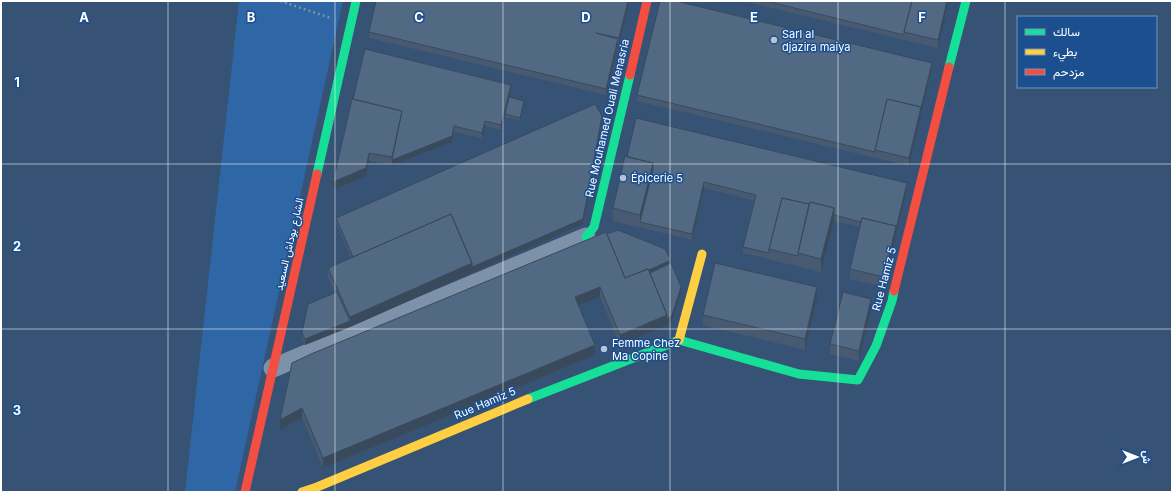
<svg xmlns="http://www.w3.org/2000/svg" width="1173" height="493" viewBox="0 0 1173 493" font-family="Inter,Vazirmatn,sans-serif">
	<style>
		.green { fill: #2f66a5 }
		.lines { fill: none; stroke-linecap: round; stroke-linejoin: round }
		.path { stroke: #7d92a8; stroke-width: 2.5; stroke-dasharray: 2 3; stroke-linecap: butt }
		.street { stroke: #7d92a8; stroke-width: 19 }
		.fast { stroke: #16e098; stroke-width: 9 }
		.slow { stroke: #ffcf43; stroke-width: 9 }
		.jam { stroke: #f24e42; stroke-width: 9 }
		.wall { fill: #475a72 }
		.shaded-wall { fill: #394a5c }
		.building { fill: #526984; stroke: #394a5c }
		.grid { fill: none; stroke: #fff; stroke-width: 1; stroke-opacity: 0.55 }
		.poi-dot { fill: #b9c2ce; stroke: #1b4f8f; stroke-width: 1.5 }
		.labels { text-anchor: middle; dominant-baseline: central; stroke-width: 3; stroke-linejoin: round; paint-order: stroke }
		.poi-label { font-size: 11px; fill: #fff; stroke: #1b4f8f; text-anchor: start }
		.street-label { font-size: 11px; fill: #fff; stroke: #1b4f8f }
		.grid-label { font-size: 13px; text-anchor: middle; font-weight: bold; fill: #fff; stroke: #1b4f8f; stroke-width: 3; stroke-linejoin: round; paint-order: stroke }
	</style>
	<rect width="100%" height="100%" fill="#365274"/>
	<path class="green" d="M239 1H343L235 492H185Z"/>
	<g class="lines">
		<path class="path" d="M280 1 331 18"/>
		<path class="street" d="M273 368 586 237"/>
		<path class="fast" d="M949 67 966 1
			M317 174 356 1
			M586 237 594 227 630 75
			M679 340 799 374 858 380 876 346 892 301 894 291
			M528 399 677 341"/>
		<path class="slow" d="M677 341 679 340 702 254
			M302 492 317 487 528 399"/>
		<path class="jam" d="M630 75 647 1
			M894 291 949 67
			M245 492 317 174"/>
	</g>
	<path class="wall" d="M629 1 606 95 369 38V32Z
		M742 1H949L938 48Z
		M932 68 909 166 637 101V95Z
		M511 91 509 98 524 104 520 121 505 117 501 130 485 126 482 138 454 132 452 142 392 165 369 161 366 176 333 190 352 99Z
		M602 122 583 224 350 327 305 345 302 339V333L335 292 328 278V268L351 258 336 224V218Z
		M625 156 907 189 884 287 850 279V269L860 227 834 221 821 272 743 253V247L754 201 728 194 704 188 692 240 613 221V208Z
		M607 234 671 263 681 293 672 321 667 325 620 345 600 297 579 306 595 355 323 468 302 418 280 430V420Z
		M817 298 805 350 703 325V315Z
		M871 309 859 361 830 354V344Z"/>
	<path class="shaded-wall" d="M628 1H629L619 44V38Z
		M947 1H949L938 48V40Z
		M618 39V44L606 95V89Z
		M932 63V68L909 166V158Z
		M511 85V91L505 114V117L501 130V125Z
		M524 101V104L520 121V118Z
		M602 116V122L583 224 350 327 305 345V339L350 321V317L472 263Z
		M485 121V126L482 138V133Z
		M454 126V132L452 142 392 165V157Z
		M369 153V161L366 176 333 190V182Z
		M653 163V176L640 222V215Z
		M704 182V188L692 240V234Z
		M907 183V189L884 287V277Z
		M834 208V221L821 272V259Z
		M671 260V269L625 280Z
		M600 287V297L575 307V297Z
		M681 287V293L672 321 667 325 620 345V335L667 315Z
		M817 287V298L805 350V339Z
		M871 299V309L859 361V351Z
		M595 345V355L323 468V458Z
		M302 408V418L280 430V420Z"/>
	<path class="building" d="M376 1H628L619 38 596 33 618 39 606 89 369 32Z
		M660 1H676L932 63 921 108V107L887 99 875 150V152L637 95Z
		M766 1H912L904 32V35Z
		M912 1H947L938 40 904 32Z
		M365 49 511 85 501 125 485 121 482 133 454 126 452 136 392 160 402 111 353 99Z
		M509 97 524 101 520 118 505 114Z
		M352 99 402 111 392 157 369 153 366 168 333 182Z
		M887 99 921 107 909 158 875 150Z
		M595 104 602 116 583 219 472 267V263L451 214 353 257 336 218Z
		M636 118 907 183 896 229V226L862 218 861 222 834 215V208L810 202 809 204 782 198 769 249V253L743 247 756 195 704 182 692 234 640 222 653 170V163L627 157Z
		M625 156 653 163 640 215 613 208Z
		M782 198 809 204 798 253V256L769 249Z
		M810 202 834 208 821 259 798 253Z
		M451 214 472 263 350 317 328 268Z
		M862 218 896 226 884 277 850 269Z
		M618 230 665 249 671 260 649 270 648 269 625 278 607 234Z
		M606 232 625 278 648 269 667 315 620 335 600 287 575 297 595 345 323 458 302 408 280 420 292 363 311 354Z
		M671 263 681 287 672 315 667 319V315L650 273Z
		M715 263 817 287 805 339 703 315Z
		M337 292 350 321 305 339 302 333 308 304Z
		M843 292 871 299 859 351 830 344Z"/>
	<path class="grid" d="M168 1V492M335 1V492M503 1V492M670 1V492M838 1V492M1005 1V492M1 164H1172M1 329H1172"/>
	<g class="poi-dot">
		<circle cx="774" cy="40" r="4"/>
		<circle cx="623" cy="178" r="4"/>
		<circle cx="604" cy="349" r="4"/>
	</g>
	<g class="labels">
		<g class="poi-label">
			<text x="782" y="34">Sarl al<tspan x="782" dy="13">djazira maiya</tspan></text>
			<text x="631" y="178">Épicerie 5</text>
			<text x="612" y="343">Femme Chez<tspan x="612" dy="13">Ma Copine</tspan></text>
		</g>
		<g class="street-label">
			<text transform="translate(607 118) rotate(-77)">Rue Mouhamed Ouali Menasria</text>
			<text transform="translate(289 244) rotate(-77)">الشارع بوداش السعيد</text>
			<text transform="translate(884 279) rotate(-75)">Rue Hamiz 5</text>
			<text transform="translate(485 403) rotate(-23)">Rue Hamiz 5</text>
		</g>
	</g>
	<g class="grid-label">
		<text x="84" y="22">A</text>
		<text x="251" y="22">B</text>
		<text x="419" y="22">C</text>
		<text x="586" y="22">D</text>
		<text x="754" y="22">E</text>
		<text x="922" y="22">F</text>
		<text x="17" y="87">1</text>
		<text x="17" y="251">2</text>
		<text x="17" y="415">3</text>
	</g>
	<rect width="1173" height="493" fill="none" stroke="#ffffff" stroke-width="4"/>
	<rect x="1017" y="16" width="140" height="72" fill="#1b4f8f" stroke="#7695bc"/>
	<rect x="1025" y="29" width="20" height="6" fill="#16e098" stroke="#7695bc"/>
	<text x="1053" y="36" font-size="12" fill="#ffffff">سالك</text>
	<rect x="1025" y="49" width="20" height="6" fill="#ffcf43" stroke="#7695bc"/>
	<text x="1053" y="56" font-size="12" fill="#ffffff">بطيء</text>
	<rect x="1025" y="69" width="20" height="6" fill="#f24e42" stroke="#7695bc"/>
	<text x="1053" y="76" font-size="12" fill="#ffffff">مزدحم</text>
	<g transform="translate(1137 457) rotate(90)" stroke="#1b4f8f" stroke-width="3" paint-order="stroke">
	<path d="M0-3L7 15L0 10L-7 15Z" fill="#ffffff"/>
	<text y="-6" font-size="11" font-weight="bold" text-anchor="middle" fill="#ffffff">ش</text>
	</g>
</svg>
